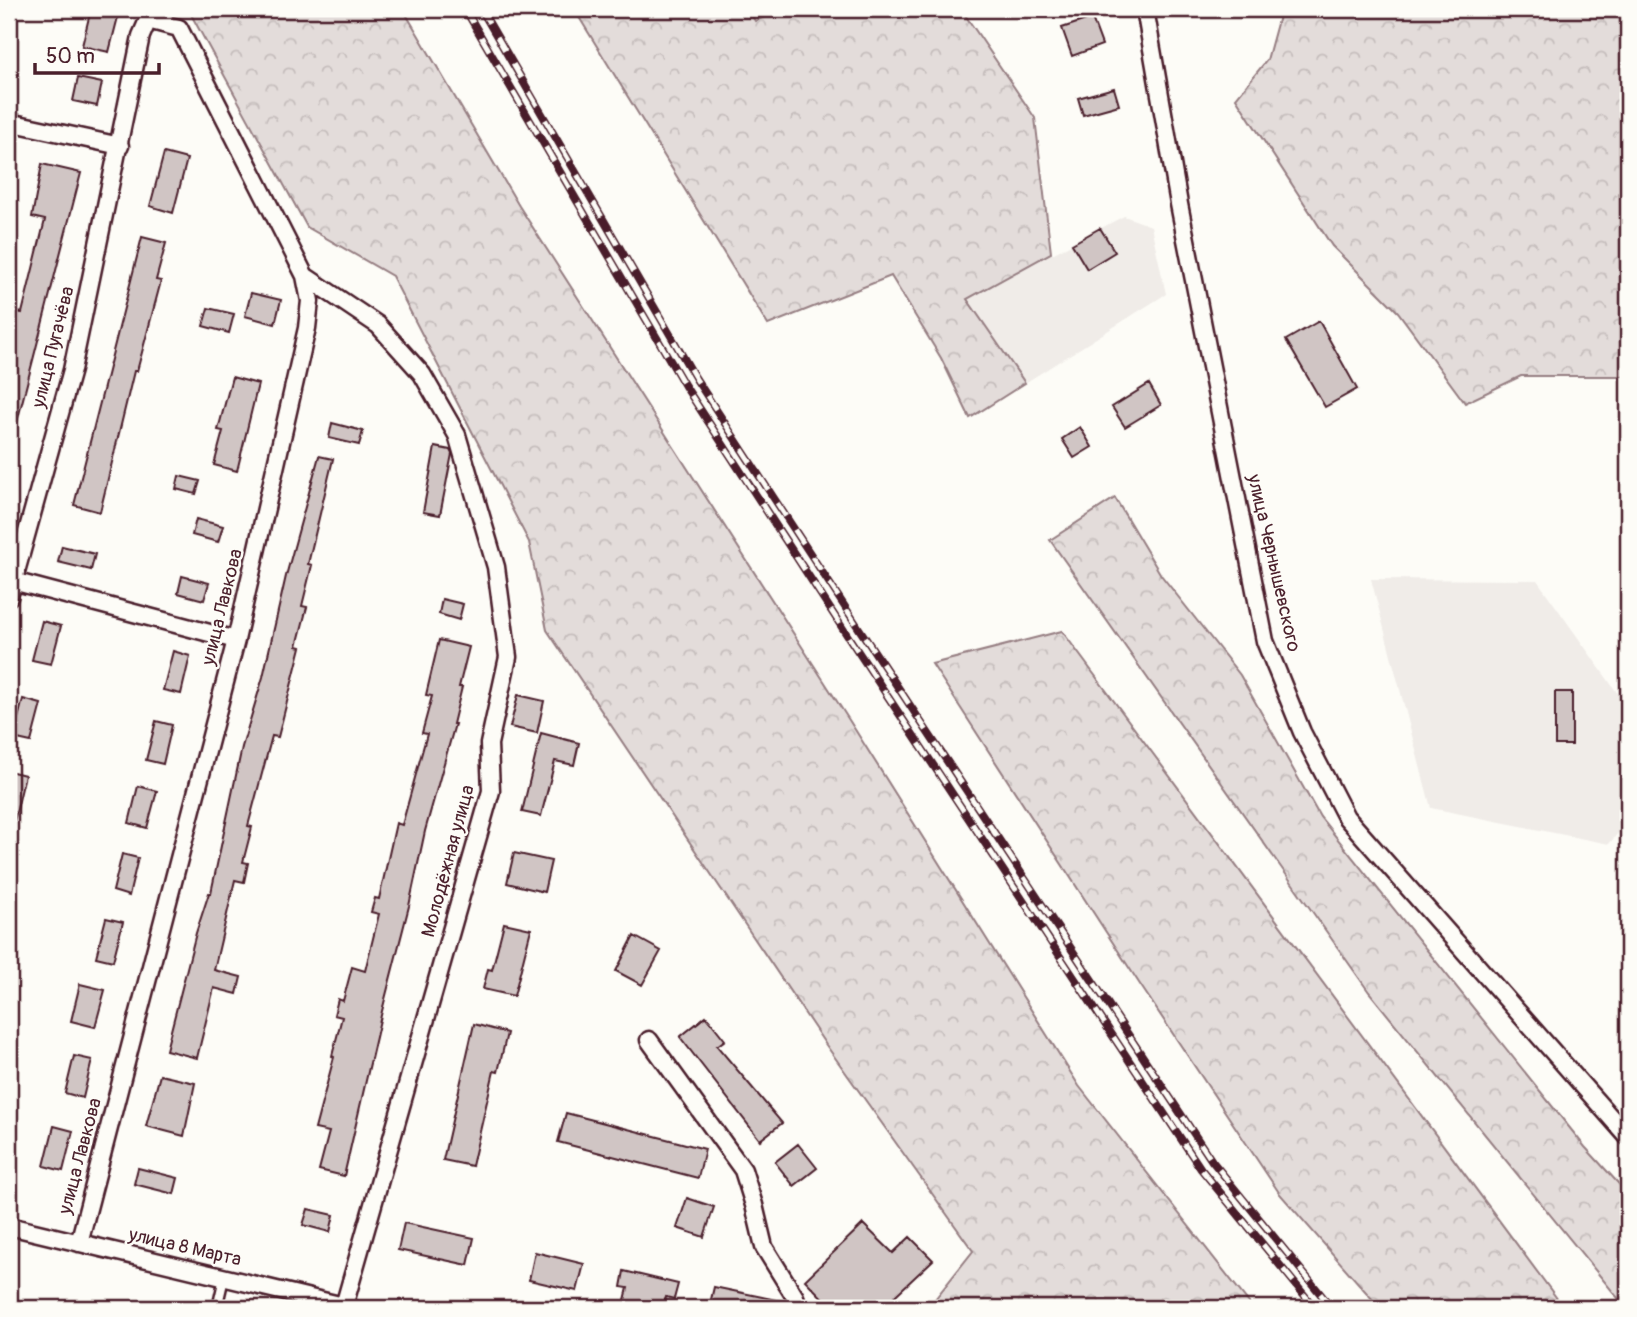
<svg xmlns="http://www.w3.org/2000/svg" width="1637" height="1317" viewBox="0 0 1637 1317" font-family="Pangolin,sans-serif">
	<style>
		.built { fill: #f0ece8 }
		.forest { fill: url(#forest-crowns); stroke: #967e82; stroke-width: 2 }
		.building { fill: #d0c5c4; stroke: #4a1f2b; stroke-width: 2 }
		.lines { fill: none; stroke-linecap: round; stroke-linejoin: round }
		.lane-casing { stroke: #4a1f2b; stroke-width: 13 }
		.street-casing { stroke: #4a1f2b; stroke-width: 21 }
		.lane { stroke: #fdfcf7; stroke-width: 8 }
		.street { stroke: #fdfcf7; stroke-width: 16 }
		.rail-casing { stroke: #4a1f2b; stroke-width: 8 }
		.rail { stroke: #fdfcf7; stroke-width: 5; stroke-dasharray: 16; stroke-linecap: butt }
		.labels { text-anchor: middle; dominant-baseline: central; stroke-width: 5; stroke-linejoin: round; paint-order: stroke }
		.street-label { font-size: 19px; fill: #4a1f2b; stroke: #fdfcf7 }
	</style>
	<defs>
		<pattern id="forest-crowns" width="20" height="18" patternUnits="userSpaceOnUse" patternTransform="scale(1.75)"><rect width="20" height="18" fill="#e3dcda"/><path d="M2 6a3 3 0 1 1 6 0M12 15a3 3 0 1 1 6 0" fill="none" stroke="#c4bcbb"/></pattern>
	</defs>
	<rect width="100%" height="100%" fill="#fdfcf7"/>
	<filter id="ink" filterUnits="userSpaceOnUse"><feTurbulence type="fractalNoise" baseFrequency=".0143" numOctaves="2"/><feDisplacementMap in="SourceGraphic" scale="14" xChannelSelector="R" yChannelSelector="G"/><feConvolveMatrix kernelMatrix="1 2 1 2 8 2 1 2 1" color-interpolation-filters="sRGB"/></filter>
	<g filter="url(#ink)">
		<path class="built" d="M1124 216 1151 226 1166 294 1025 383 967 299Z
			M1371 579 1537 580 1628 708V821L1609 844 1431 808Z"/>
		<path class="forest" d="M188 9H403L519 206 849 720 1079 1086 1253 1308H928L973 1251 826 1045 547 630 529 542 392 276 307 227Z
			M574 9H748L755 21 784 9H961L1035 118 1051 253 967 299 1025 383 970 418 941 358 891 276 768 325Z
			M1281 9H1628V376H1521L1465 403 1398 312 1332 246 1236 98 1267 60Z
			M1115 498 1161 575 1240 675 1320 817 1585 1147 1628 1194V1308H1626L1369 992 1050 540Z
			M1062 631 1564 1308H1380L1280 1194 1141 986 932 664Z"/>
		<path class="building" d="M91 9H120L109 52 82 46Z
			M1092 18 1102 45 1072 56 1062 28Z
			M78 78 102 83 97 106 73 101Z
			M1114 88 1119 105 1083 115 1078 98Z
			M164 153 187 159 173 213 150 206Z
			M42 164 81 173 14 434H9V310L22 313 45 220 32 217Z
			M1100 228 1115 252 1087 269 1072 244Z
			M142 237 166 243 156 280 161 281 137 371H134L100 512 74 505Z
			M251 293 281 300 275 324 245 316Z
			M208 308 234 314 229 333 203 326Z
			M1319 321 1357 389 1325 407 1286 340Z
			M232 377 258 384 237 471 214 465 223 431 218 430Z
			M1149 384 1161 405 1125 427 1112 407Z
			M332 423 363 431 359 445 329 438Z
			M1080 427 1092 447 1074 458 1062 439Z
			M435 447 450 450 452 454 440 515 423 512Z
			M319 456 333 459 308 564 312 565 302 606 307 607 297 646 301 647 278 737 272 736 248 826 252 827 243 862 248 863 244 882 235 880 214 970 241 977 237 994 214 988 197 1058 166 1050 196 933 209 893H211L242 747 263 677 286 576Z
			M179 476 200 481 196 494 176 489Z
			M196 519 223 526 218 542 192 535Z
			M62 546 95 554 91 570 58 562Z
			M182 576 209 583 204 600 178 593Z
			M442 599 463 604 459 620 439 614Z
			M42 621 61 626 51 664 32 660Z
			M439 640 469 647 459 687H462L453 724H455L425 831 409 906 382 1011 344 1176 319 1170 329 1132 315 1129 334 1057 332 1056 342 1017 334 1015 338 999 343 1001 352 967 365 971 379 914 371 912 375 898 379 899 396 823 402 825 427 734 422 733 432 696 426 695Z
			M173 651 190 656 181 694 163 690Z
			M1555 692H1572V745H1555Z
			M518 695 544 701 537 733 510 727Z
			M23 699 41 704 31 742 13 738Z
			M156 721 172 725 163 764 146 760Z
			M541 733 579 743 574 765 555 761 541 816 522 812Z
			M9 771 25 775 14 822H9Z
			M138 786 157 791 147 828 129 823Z
			M514 853 551 861 544 892 507 883Z
			M122 854 138 858 129 896 113 891Z
			M106 918 123 922 113 961 96 957Z
			M504 923 531 929 514 996 483 989 488 969 492 970Z
			M634 936 661 951 642 985 616 971Z
			M80 984 105 990 95 1027 71 1021Z
			M706 1016 725 1040 717 1046 782 1123 760 1140 680 1037Z
			M474 1024 507 1033 498 1072 494 1071 472 1166 443 1160Z
			M74 1056 92 1060 83 1098 65 1093Z
			M160 1075 195 1083 184 1136 146 1126Z
			M566 1113 705 1149 698 1178 558 1142Z
			M54 1126 73 1131 63 1171 44 1166Z
			M798 1144 817 1168 794 1186 775 1162Z
			M138 1168 178 1178 174 1194 134 1184Z
			M687 1198 714 1207 704 1237 677 1228Z
			M308 1209 334 1215 330 1232 303 1225Z
			M404 1223 474 1238 468 1265 398 1250Z
			M863 1224 893 1253 910 1237 933 1260 882 1308H832L805 1280Z
			M535 1252 584 1264 577 1291 529 1280Z
			M624 1271 678 1284 674 1299 666 1297 663 1308H644L624 1304 628 1288 621 1287Z
			M714 1287 786 1302 787 1308H709Z"/>
		<g class="lines">
			<defs>
				<path id="lane" d="M217 1308 224 1278"/>
				<path id="street" d="M1145 9 1179 204 1265 641 1302 732 1346 817 1628 1137
					M9 122 120 146
					M305 276 378 325 422 374 457 435 496 567 508 657 489 744 491 791 344 1306
					M9 580 236 640
					M9 597 72 370 141 36 148 20 167 25
					M649 1040 743 1170 754 1205 764 1247 795 1297 799 1308
					M9 1226 352 1308
					M79 1243 236 640 307 328 310 301 305 276 179 28 167 25 159 9"/>
			</defs>
			<use href="#lane" class="lane-casing"/>
			<use href="#street" class="street-casing"/>
			<use href="#lane" class="lane"/>
			<use href="#street" class="street"/>
			<defs>
				<path id="rail" d="M465 9 685 386 849 638 1201 1169 1315 1308
					M481 9 696 379 860 630 1212 1161 1332 1308"/>
			</defs>
			<use href="#rail" class="rail-casing"/>
			<use href="#rail" class="rail"/>
		</g>
	</g>
	<g class="labels">
		<g class="street-label">
			<text transform="translate(53 347) rotate(-76)">улица Пугачёва</text>
			<text transform="translate(1274 563) rotate(77)">улица Чернышевского</text>
			<text transform="translate(222 607) rotate(-76)">улица Лавкова</text>
			<text transform="translate(448 861) rotate(-75)">Молодёжная улица</text>
			<text transform="translate(80 1156) rotate(-75)">улица Лавкова</text>
			<text transform="translate(185 1247) rotate(13)">улица 8 Марта</text>
		</g>
	</g>
	<rect width="1637" height="1317" fill="none" stroke="#fdfcf7" stroke-width="35"/>
	<rect x="18" y="18" width="1602" height="1282" fill="none" stroke="#4a1f2b" stroke-width="2.5" filter="url(#ink)"/>
	<path d="M35 63v10h124v-10" fill="none" stroke="#4a1f2b" stroke-width="3.5"/>
	<text x="46" y="63" font-size="21" fill="#4a1f2b" stroke="#fdfcf7" stroke-width="5" paint-order="stroke">50 m</text>
</svg>
